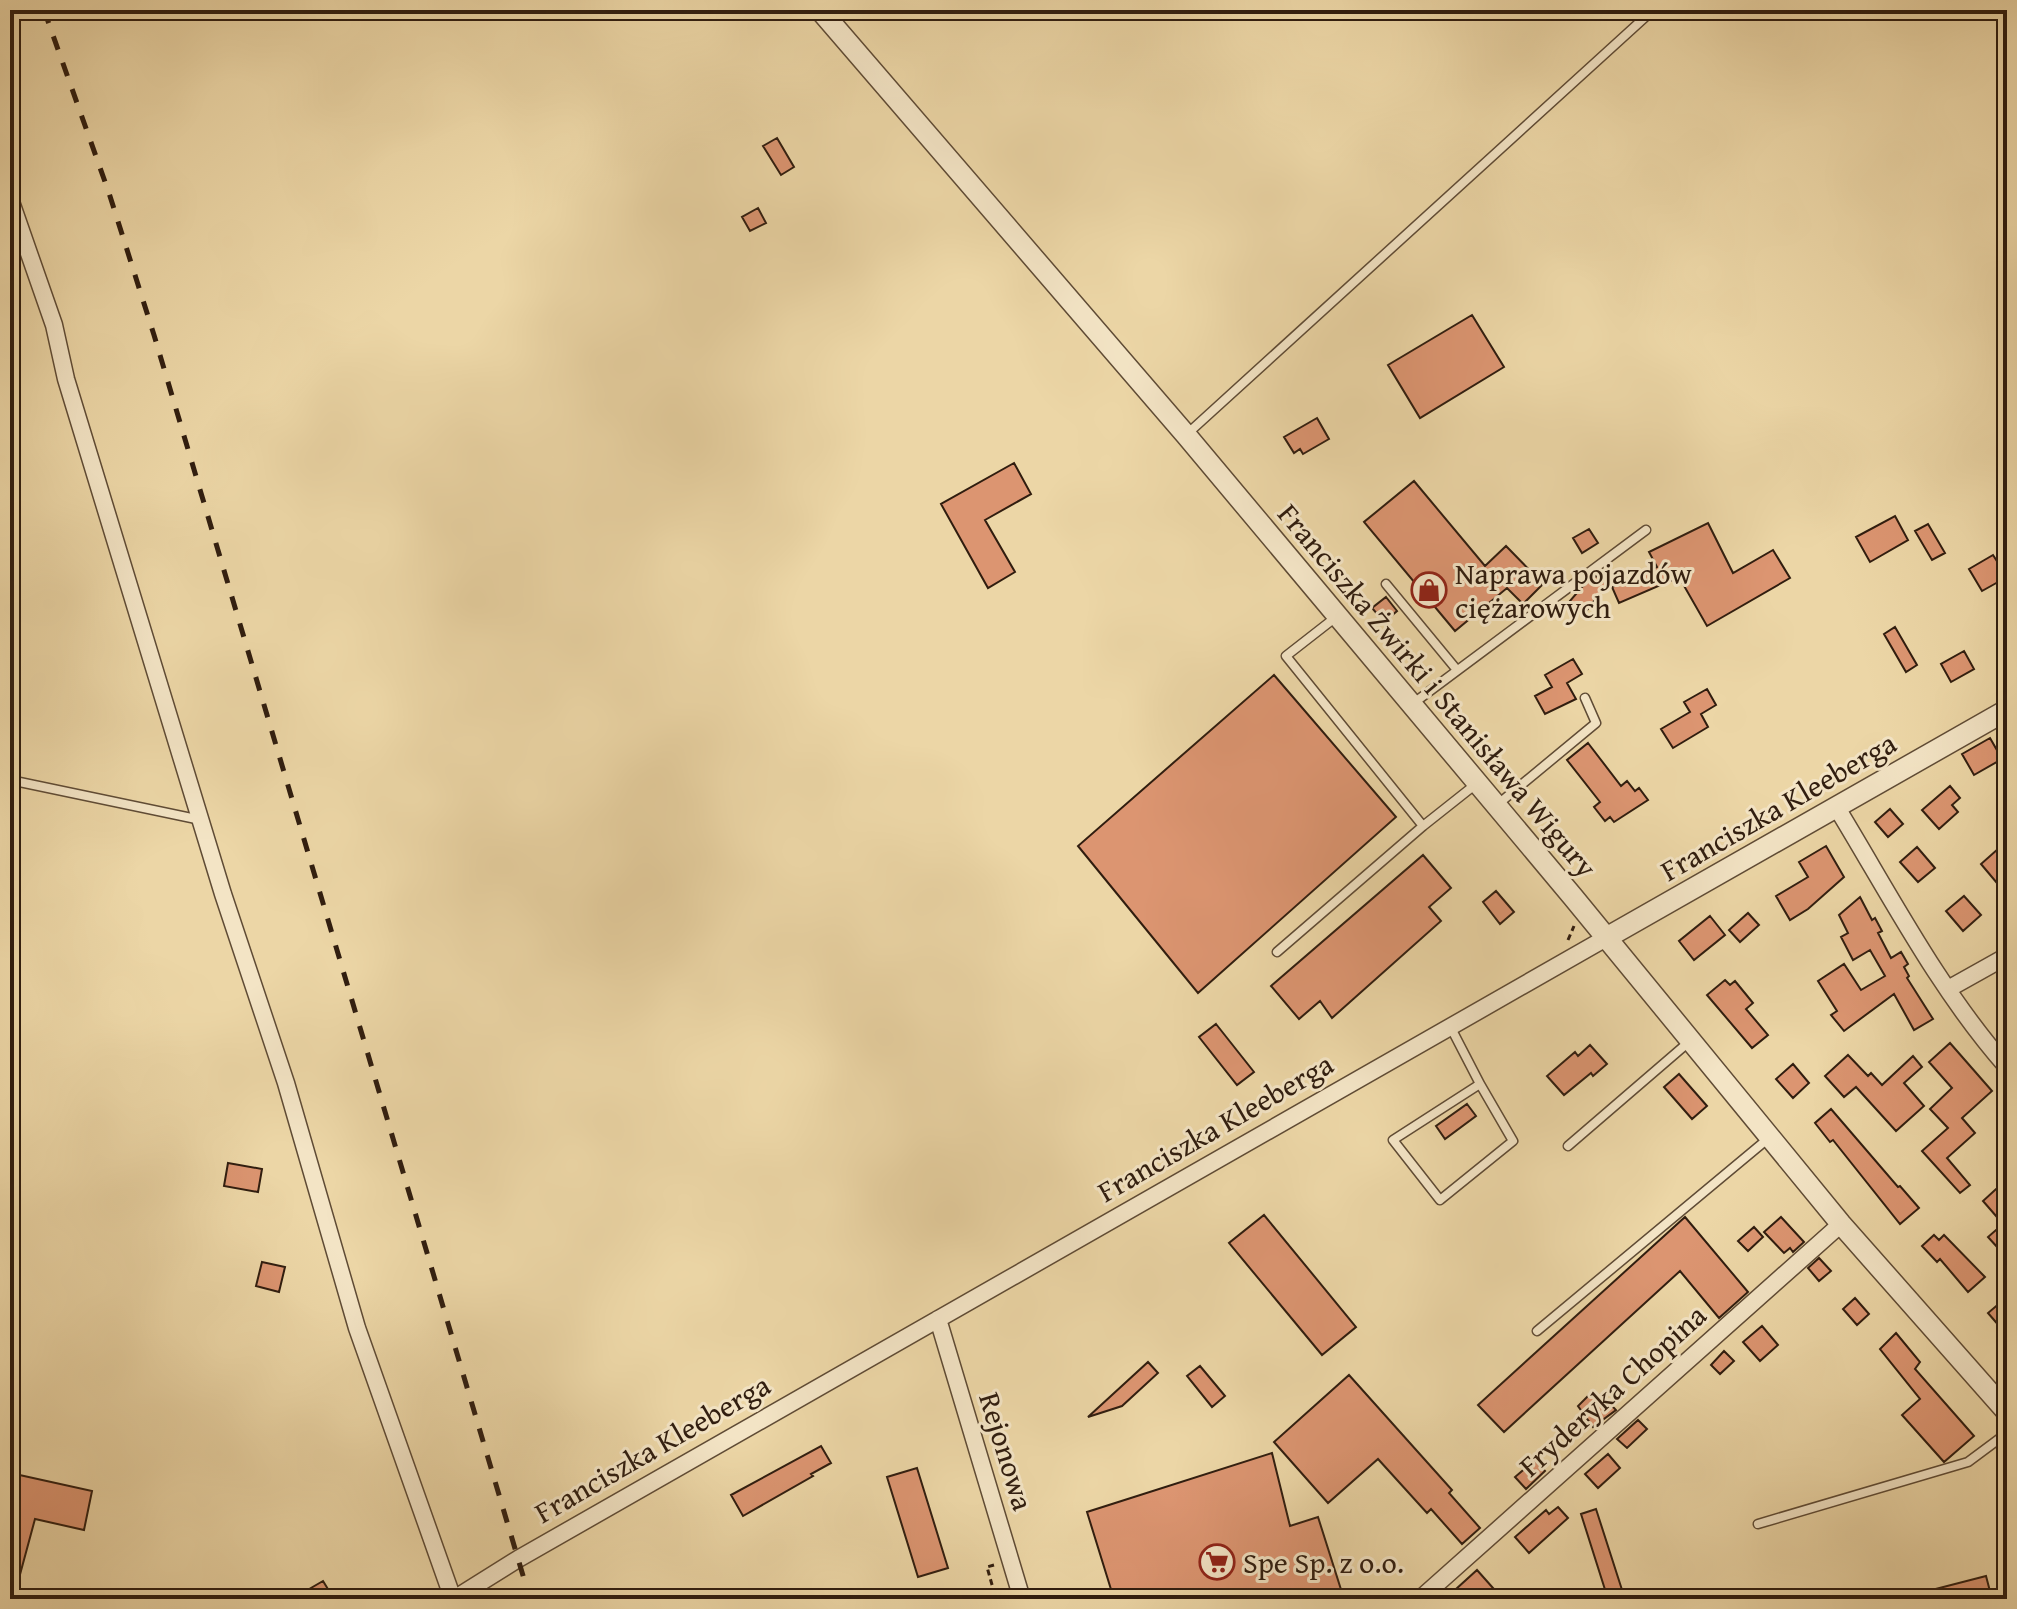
<svg xmlns="http://www.w3.org/2000/svg" width="2017" height="1609" viewBox="0 0 2017 1609" font-family="'Gentium Book Plus',serif">
	<style>
		.building { fill: #dc9571; stroke: #301d0f; stroke-width: 2 }
		.lines { fill: none; stroke-linecap: round; stroke-linejoin: round }
		.service-casing { stroke: #5f4b35; stroke-width: 11 }
		.minor-casing { stroke: #5f4b35; stroke-width: 19 }
		.tertiary-casing { stroke: #5f4b35; stroke-width: 23 }
		.path { stroke: #301d0f; stroke-width: 3; stroke-dasharray: 6 4; stroke-linecap: butt }
		.service { stroke: #f3e4c5; stroke-width: 8 }
		.minor { stroke: #f3e4c5; stroke-width: 16 }
		.tertiary { stroke: #f3e4c5; stroke-width: 20 }
		.rail { stroke: #301d0f; stroke-width: 5; stroke-dasharray: 14 14; stroke-linecap: butt }
		.labels { text-anchor: middle; dominant-baseline: central; stroke-width: 6; stroke-linejoin: round; paint-order: stroke }
		.poi-label { font-size: 30px; fill: #301d0f; stroke: #f3e4c5; text-anchor: start }
		.street-label { font-size: 30px; fill: #301d0f; stroke: #f3e4c5 }
	</style>
	<rect width="100%" height="100%" fill="#ecd6a6"/>
	<filter id="stains"><feTurbulence type="fractalNoise" baseFrequency=".0025" numOctaves="4"/><feColorMatrix values="0 0 0 0 .2 0 0 0 0 .09 0 0 0 0 .02 0 0 0 .5 -.17"/></filter>
	<radialGradient id="worn" r=".72"><stop offset=".6" stop-color="#630" stop-opacity="0"/><stop offset="1" stop-color="#630" stop-opacity=".3"/></radialGradient>
	<path class="building" d="M777 138 794 167 781 175 763 146Z
		M758 208 766 223 750 231 742 217Z
		M1472 315 1504 367 1420 418 1388 365Z
		M1317 418 1329 439 1303 454 1300 449 1294 453 1284 437Z
		M1014 463 1031 494 985 520 1015 572 988 588 941 504Z
		M1414 481 1485 566 1506 546 1543 584 1523 604 1507 588 1455 631 1364 522Z
		M1895 516 1908 540 1870 562 1856 537Z
		M1708 523 1733 573 1773 550 1790 578 1707 626 1679 577 1619 603 1612 587 1657 567 1649 552Z
		M1928 524 1945 553 1932 560 1915 531Z
		M1589 529 1598 543 1582 553 1573 538Z
		M1993 555 2007 577 1982 591 1969 569Z
		M1596 576 1607 584 1584 614 1569 602 1582 587Z
		M1386 597 1397 611 1384 622 1372 608Z
		M1895 627 1917 665 1906 672 1884 634Z
		M1964 651 1974 669 1951 682 1941 664Z
		M1573 659 1582 674 1567 683 1576 699 1545 714 1535 696 1552 687 1545 675Z
		M1274 675 1396 817 1198 993 1078 846Z
		M1707 689 1716 705 1701 714 1708 727 1673 748 1661 729 1690 712 1684 702Z
		M1990 738 2002 759 1974 775 1962 754Z
		M1588 743 1621 786 1627 781 1635 791 1639 788 1648 800 1614 822 1610 817 1605 821 1594 807 1600 802 1567 760Z
		M1950 786 1960 798 1952 805 1958 812 1939 829 1922 810Z
		M1890 809 1903 824 1888 837 1875 822Z
		M2007 841V895L1981 864Z
		M1826 846 1844 877 1808 909 1790 920 1776 896 1808 877 1799 862Z
		M1917 847 1935 868 1918 882 1900 862Z
		M1423 855 1451 888 1429 907 1441 921 1332 1018 1320 1001 1299 1019 1271 986Z
		M1496 891 1514 912 1500 924 1483 902Z
		M1964 896 1981 915 1963 931 1946 911Z
		M1860 897 1872 920 1875 918 1882 931 1878 933 1891 958 1901 952 1908 964 1904 967 1909 976 1907 978 1933 1019 1914 1030 1894 994 1844 1031 1831 1015 1837 1011 1818 981 1844 964 1861 990 1885 976 1870 950 1853 960 1841 937 1848 933 1839 915Z
		M1748 913 1759 925 1740 942 1729 930Z
		M1710 916 1725 935 1694 960 1679 941Z
		M1725 980 1730 985 1735 981 1753 1003 1746 1009 1768 1035 1752 1048 1707 995Z
		M1216 1024 1254 1072 1237 1085 1199 1037Z
		M1950 1043 1992 1091 1962 1118 1975 1133 1947 1158 1970 1185 1960 1193 1922 1151 1948 1128 1930 1109 1952 1088 1929 1062Z
		M1590 1045 1607 1064 1593 1076 1591 1073 1564 1095 1547 1076 1575 1052 1578 1056Z
		M1848 1055 1868 1076 1871 1073 1882 1085 1913 1056 1922 1067 1904 1083 1924 1106 1896 1131 1856 1087 1844 1097 1825 1076Z
		M1793 1064 1809 1083 1793 1098 1776 1079Z
		M1679 1074 1707 1106 1692 1119 1664 1087Z
		M1467 1104 1476 1116 1445 1139 1436 1126Z
		M1831 1109 1898 1187 1900 1186 1919 1208 1900 1224 1833 1140 1830 1142 1815 1123Z
		M228 1163 262 1169 258 1192 224 1186Z
		M2007 1179V1240L1998 1248 1988 1237 2003 1224 1983 1201Z
		M1264 1215 1356 1327 1322 1355 1229 1243Z
		M1685 1217 1748 1292 1719 1318 1680 1271 1504 1432 1478 1405Z
		M1781 1217 1804 1242 1793 1252 1790 1248 1784 1253 1764 1232Z
		M1754 1227 1763 1237 1748 1251 1738 1241Z
		M1934 1235 1939 1240 1944 1235 1985 1277 1968 1292 1940 1259 1937 1262 1922 1246Z
		M1819 1258 1831 1271 1819 1281 1808 1268Z
		M262 1262 285 1267 279 1292 256 1286Z
		M2007 1297V1335L1988 1313Z
		M1855 1298 1869 1314 1857 1325 1843 1309Z
		M1762 1326 1778 1345 1760 1361 1743 1342Z
		M1896 1333 1920 1362 1915 1369 1974 1436 1944 1462 1902 1415 1920 1399 1880 1349Z
		M1724 1351 1734 1361 1720 1374 1711 1365Z
		M1148 1362 1158 1373 1122 1406 1088 1417Z
		M1200 1366 1225 1396 1212 1407 1187 1376Z
		M1349 1375 1452 1490 1449 1493 1480 1528 1462 1544 1431 1509 1427 1513 1378 1459 1328 1503 1274 1442Z
		M1591 1393 1596 1398 1601 1394 1616 1410 1593 1427 1578 1406Z
		M1638 1420 1647 1429 1627 1448 1617 1439Z
		M821 1446 831 1463 811 1474 813 1476 743 1516 731 1495Z
		M1272 1453 1290 1526 1318 1517 1344 1599H1114L1087 1512Z
		M1608 1454 1620 1468 1598 1488 1585 1474Z
		M1535 1460 1545 1471 1526 1489 1515 1477Z
		M917 1468 948 1568 918 1577 887 1477Z
		M15 1474 92 1491 84 1530 35 1519 15 1593H10V1498Z
		M1558 1507 1568 1518 1529 1553 1515 1537 1546 1510 1549 1514Z
		M1596 1509 1624 1596 1614 1599H1608L1581 1514Z
		M1477 1570 1493 1588 1481 1599H1445Z
		M1986 1576 1992 1599H1916V1594Z
		M323 1581 334 1599H292Z"/>
	<g class="lines">
		<defs>
			<path id="service" d="M1186 435 1653 10
				M1386 584 1457 670
				M1336 617 1286 656 1423 826 1476 784
				M1411 705 1646 530
				M10 780 201 820
				M1497 805 1596 723 1585 698
				M1277 952 1423 826
				M1451 1028 1480 1084 1393 1140 1440 1200 1513 1141 1480 1084
				M1568 1146 1690 1041
				M1537 1331 1770 1137
				M1758 1524 1968 1462 2007 1433"/>
			<path id="minor" d="M10 199 54 325 66 379 223 894 286 1083 357 1328 453 1599
				M1837 808C1890 895 1939 990 2007 1067
				M1948 989 2007 956
				M938 1319 1022 1599
				M454 1599 518 1559 1606 938
				M1420 1599 1841 1224"/>
			<path id="tertiary" d="M820 10 1186 435 1573 897 1841 1224 2007 1412
				M1606 938 2007 710"/>
		</defs>
		<use href="#service" class="service-casing"/>
		<use href="#minor" class="minor-casing"/>
		<use href="#tertiary" class="tertiary-casing"/>
		<path class="path" d="M1568 940 1574 926
			M994 1565 987 1567 996 1599"/>
		<use href="#service" class="service"/>
		<use href="#minor" class="minor"/>
		<use href="#tertiary" class="tertiary"/>
		<path class="rail" d="M44 10 109 193 154 335 530 1599"/>
	</g>
	<defs>
		<symbol id="shop-ring" viewBox="-11 -11 22 22"><circle r="9.5" fill="#f3e4c5" stroke="#8f2418" stroke-width="1.5"/><path d="M-5-2.5h2.3a2.7 3.5 0 0 1 5.4 0H5L5.5 6h-11ZM-1.5-2.5h3a1.5 2.3 0 0 0-3 0Z" fill="#8f2418"/></symbol>
		<symbol id="supermarket-ring" viewBox="-11 -11 22 22"><circle r="9.5" fill="#f3e4c5" stroke="#8f2418" stroke-width="1.5"/><path d="M-6-5.5h2.5l.6 2H6L4.5 2H-2.5L-4.4-4H-6ZM-1.5 3.2a1.3 1.3 0 1 0 .1 0ZM3 3.2a1.3 1.3 0 1 0 .1 0Z" fill="#8f2418"/></symbol>
	</defs>
	<g fill-rule="evenodd">
		<use href="#shop-ring" x="1409" y="570" width="40" height="40"/>
		<use href="#supermarket-ring" x="1197" y="1542" width="40" height="40"/>
	</g>
	<g class="labels">
		<g class="poi-label">
			<text x="1455" y="573">Naprawa pojazdów<tspan x="1455" dy="34">ciężarowych</tspan></text>
			<text x="1243" y="1562">Spe Sp. z o.o.</text>
		</g>
		<g class="street-label">
			<text transform="translate(1438 690) rotate(50)">Franciszka Żwirki i Stanisława Wigury</text>
			<text transform="translate(1778 806) rotate(-30)">Franciszka Kleeberga</text>
			<text transform="translate(1215 1127) rotate(-30)">Franciszka Kleeberga</text>
			<text transform="translate(1612 1390) rotate(-42)">Fryderyka Chopina</text>
			<text transform="translate(652 1448) rotate(-30)">Franciszka Kleeberga</text>
			<text transform="translate(1007 1451) rotate(73)">Rejonowa</text>
		</g>
	</g>
	<rect width="2017" height="1609" fill="none" stroke="#ecd6a6" stroke-width="40"/>
	<rect x="12" y="12" width="1993" height="1585" fill="none" stroke="#301d0f" stroke-width="4"/>
	<rect x="20" y="20" width="1977" height="1569" fill="none" stroke="#301d0f" stroke-width="2"/>
	<rect width="100%" height="100%" filter="url(#stains)"/>
	<rect width="100%" height="100%" fill="url(#worn)"/>
</svg>
